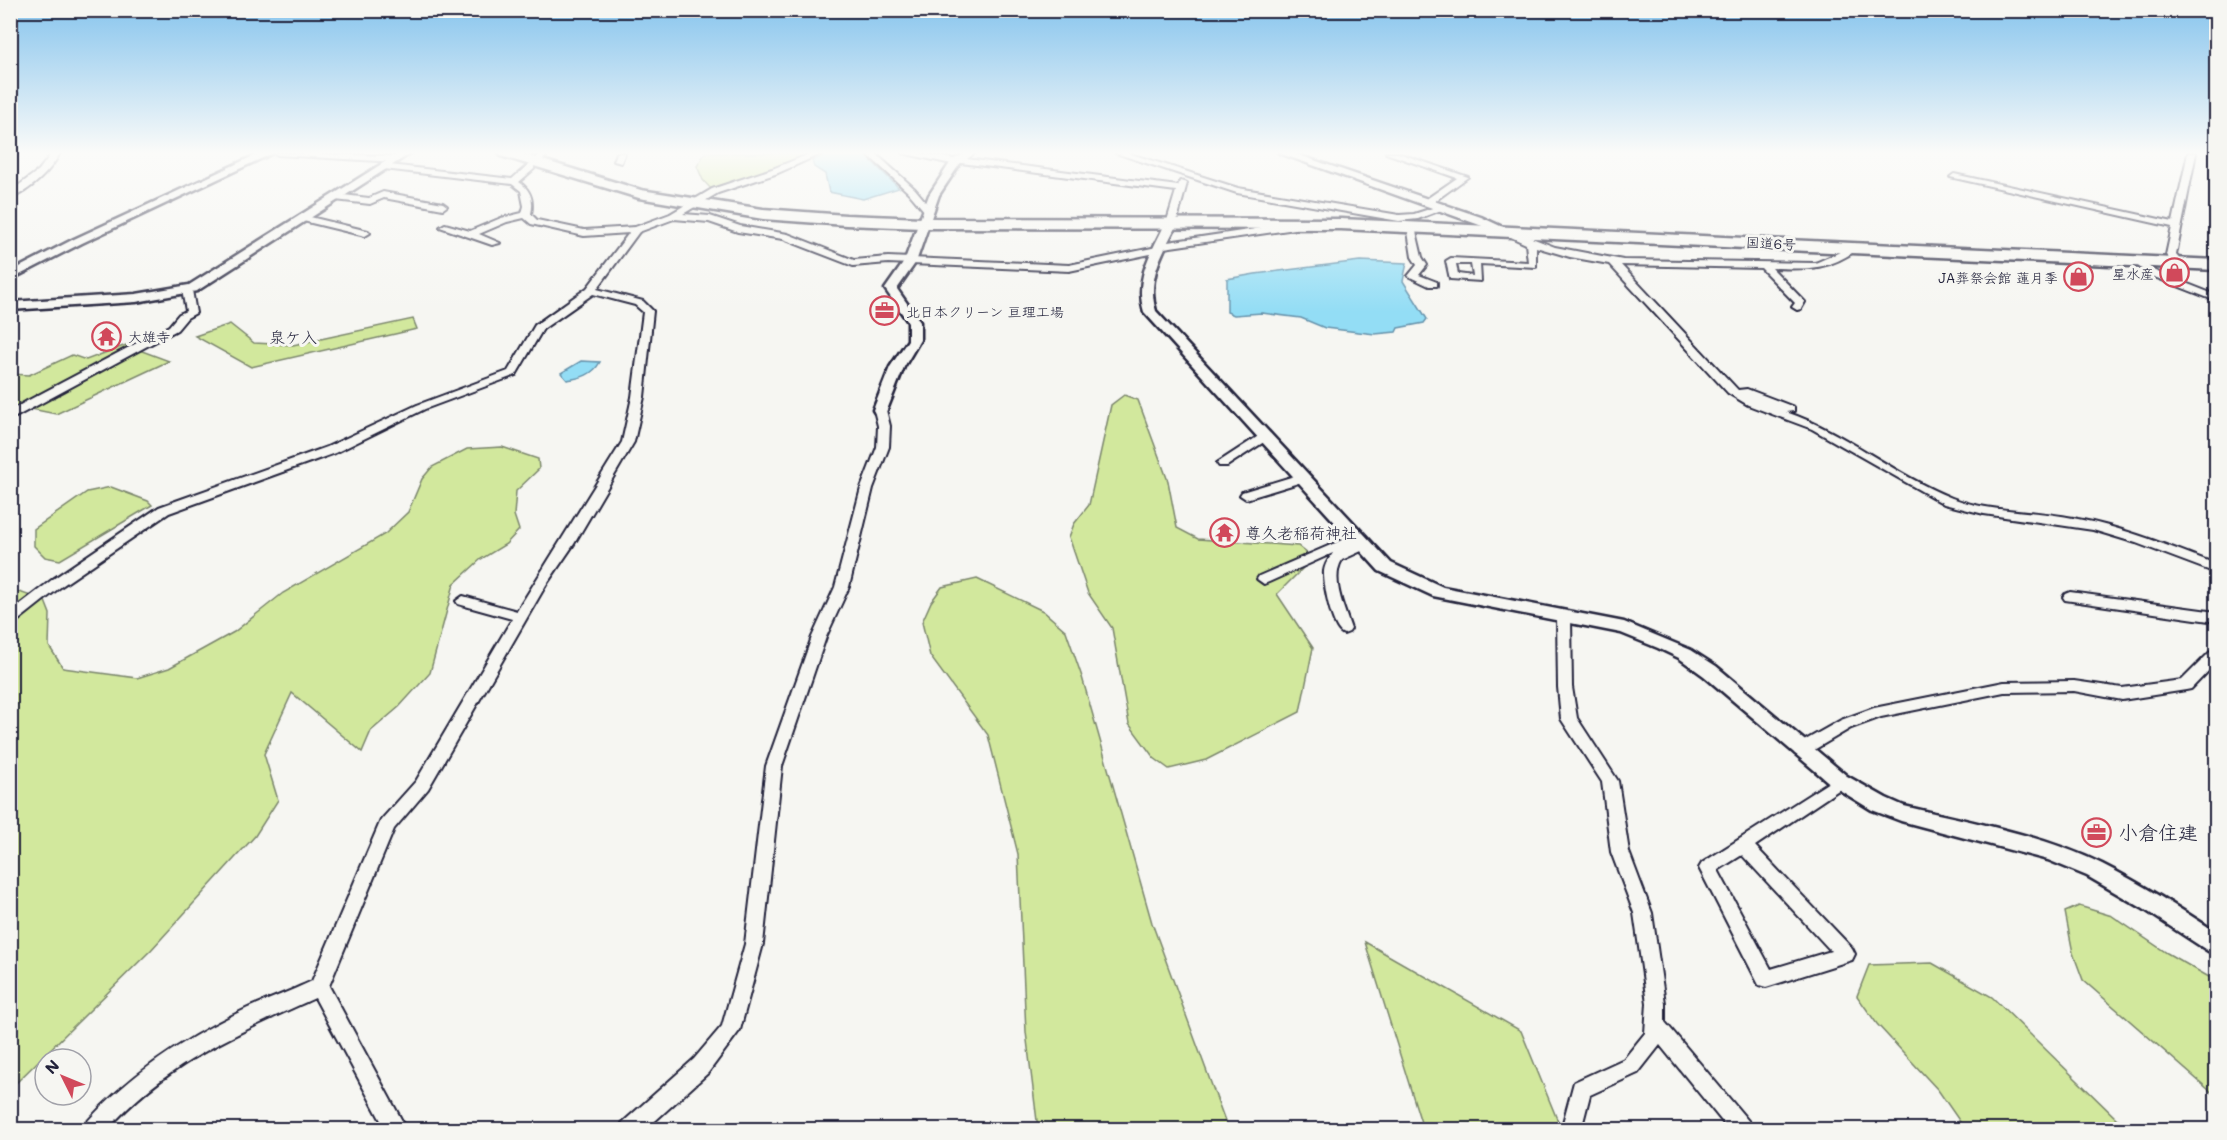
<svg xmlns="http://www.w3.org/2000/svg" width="2227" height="1140" viewBox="0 0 2227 1140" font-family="Mali,'Klee One',sans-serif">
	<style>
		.green { fill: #d2e89d; stroke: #7a856c; stroke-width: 1.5 }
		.water { fill: #93ddf5; stroke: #6692ab; stroke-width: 1.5 }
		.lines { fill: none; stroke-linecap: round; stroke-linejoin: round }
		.minor-casing { stroke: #22223b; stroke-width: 4 }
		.tertiary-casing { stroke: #22223b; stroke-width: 5 }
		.trunk-casing { stroke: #22223b; stroke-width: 5 }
		.minor { fill: #f6f6f2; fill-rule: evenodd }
		.tertiary { fill: #f6f6f2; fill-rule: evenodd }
		.trunk { fill: #f6f6f2; fill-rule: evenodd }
		.labels { text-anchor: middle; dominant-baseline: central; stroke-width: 6; stroke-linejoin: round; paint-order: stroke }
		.far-street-label { font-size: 14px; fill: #22223b; stroke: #f6f6f2 }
		.far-poi-label { font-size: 14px; fill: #22223b; stroke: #f6f6f2; text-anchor: end }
		.far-quarter-label { font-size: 16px; fill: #22223b; stroke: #f6f6f2 }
		.poi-label { font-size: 16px; fill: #22223b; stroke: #f6f6f2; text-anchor: start }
		.near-poi-label { font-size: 20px; fill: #22223b; stroke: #f6f6f2; text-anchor: start }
	</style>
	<rect width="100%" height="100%" fill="#f6f6f2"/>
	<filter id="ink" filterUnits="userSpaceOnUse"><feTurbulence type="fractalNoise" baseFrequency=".0167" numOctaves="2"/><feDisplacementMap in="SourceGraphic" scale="12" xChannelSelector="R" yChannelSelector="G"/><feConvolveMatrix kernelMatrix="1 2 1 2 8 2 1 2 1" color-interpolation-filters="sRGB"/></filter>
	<g filter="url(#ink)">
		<path class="green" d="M705 153H814L763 174 711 189 703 180 697 166Z
			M413 319 417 329 251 367 195 336 230 324 254 343 293 345Z
			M126 345 169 361 56 414 11 405 10 374 29 375 72 355 86 360Z
			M1124 395 1138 400 1168 481 1177 528 1198 539 1298 546 1313 558 1277 594 1313 648 1300 712 1206 760 1169 769 1154 758 1129 724 1112 628 1088 593 1069 537 1074 524 1089 505 1111 405Z
			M502 447 538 459 539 469 516 491 514 515 519 530 506 544 481 559 454 584 430 673 399 707 371 731 362 752 292 693 264 754 278 800 255 836 151 950 11 1088V589L45 601 50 614 49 646 63 668 137 678 169 668 234 632 283 593 385 534 408 512 422 479 432 467 467 449Z
			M111 487 148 501 152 505 60 560 45 557 34 546V529L87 492Z
			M977 579 1043 611 1066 631 1082 677 1152 923 1228 1129H1038L1026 1032 1018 854 988 735 930 656 922 622 931 602 942 587Z
			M2079 906 2112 916 2167 953 2216 981V1096L2083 980 2073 953 2065 912Z
			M1365 942 1521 1031 1561 1129H1423Z
			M1932 963 1992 997 2117 1119 2140 1129H1965L1938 1090 1877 1024 1857 996 1869 965Z"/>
		<path class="water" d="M829 153H863L899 188 863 199 829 192 825 174 814 167 812 161Z
			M1360 261 1407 263 1403 281 1427 319 1424 323 1398 328 1396 332 1375 334 1325 328 1301 318 1262 313 1234 315 1227 312V279L1255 274Z
			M581 361 600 362C593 375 581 378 567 380L561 373Z"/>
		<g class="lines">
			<defs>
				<path id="minor" d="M52 153H60C50 172 31 190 10 199V192L39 170Z
					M274 153 396 156 400 159 396 162 278 155Z
					M541 153H549L542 161H536L535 159Z
					M617 153H625L621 163 614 161Z
					M812 153H823L778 173 718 193 683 214 710 216 740 226 788 234 854 260 888 257 1069 265 1157 247 1161 243 1295 223 1300 226 1295 229 1164 248 1160 252 1069 271 888 263 853 266 783 239 738 232 709 222 674 219 639 232 597 289 643 301 653 311 644 397 634 442 574 544 546 585 428 789 394 829 329 986 407 1130H386L315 998C236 1034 166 1063 107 1130H83L86 1123C131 1073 187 1037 248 1008 269 999 291 991 312 981L381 820 416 781 512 619 458 604 456 601 463 596 517 611 622 442 632 397 643 312 635 305 593 294 543 329 516 375 425 409 335 453 169 513 63 585 15 623 10 625V612L53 579 159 507 327 447 417 405 508 371 535 325 587 288 629 233 584 236 531 224 524 218 507 222 479 234 500 243 492 245 440 227 445 224 470 231 501 218 522 213 524 206 521 191 512 184 384 169 380 166 381 164 512 179 528 165H534V169L519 182C531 190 534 200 531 214L537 220 584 230 635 227 670 214 712 189 772 169Z
					M866 153H875L915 189 931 208V212H925L909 193Z
					M902 153H919L954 159 966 153H975L967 159 1178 186 1180 181 1187 183 1176 224 1171 227 1166 224 1176 191 961 163 956 165Z
					M1116 153H1128L1238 188 1399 215 1414 214 1445 204 1449 207 1418 219 1399 221 1237 193Z
					M1386 153H1398L1468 177 1431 204H1425V200L1457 178Z
					M2188 153H2196L2176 255 2184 264 2179 267 2176 266 2166 255 2172 227 1950 177 1954 174 2173 222Z
					M383 192 443 203 447 206 443 209 384 198 370 204 335 200 331 197 335 194 369 198Z
					M302 215 368 231 370 233 365 236 299 220V216Z
					M1407 225 1415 227 1422 257 1427 265 1419 275 1437 282V286H1429L1408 276 1417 265 1412 257Z
					M1500 228H1506L1555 247 1623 260 1815 263C1824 260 1853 245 1858 245V249C1827 271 1808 269 1772 268L1805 302 1801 309 1797 310 1792 307 1795 303 1761 268 1621 265 1738 390 1747 389 1794 407V411L1786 412C1846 432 1894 475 1952 498 1991 513 2037 510 2078 519 2126 528 2171 547 2216 564V573L2136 543 2093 530 1984 514 1944 504 1812 429 1748 405 1728 393 1609 264 1570 257 1536 247V267L1480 264 1481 281 1450 279 1446 261 1451 258 1528 262 1526 244 1500 232ZM1456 264H1471L1473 276 1458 274Z
					M2138 259 2155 271 2216 295V301L2149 275 2133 262Z
					M187 287 192 290 196 313 187 318 177 330 10 420V411L27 401 169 326 179 314 186 311 182 290Z
					M880 407 886 410 890 426 889 447 873 488 849 587 826 637 782 766 763 944 740 1030 708 1073 645 1130H619L622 1123 694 1059 722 1026 745 944 766 766 812 637 835 587 861 488 877 447 878 426 874 410Z
					M1263 433 1267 434 1269 437 1267 440 1227 466H1219L1217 463Z
					M1301 474 1305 475 1307 478 1305 481 1246 499 1240 495 1242 492Z
					M1356 534 1363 538 1358 542 1363 541 1370 545 1368 548 1342 560C1330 579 1345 610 1351 629L1349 632 1344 634C1332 631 1323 583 1324 571 1325 563 1329 559 1333 553L1269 582 1264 584 1257 579 1259 576Z
					M2070 592 2216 612V622L2065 600 2063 597 2065 594Z
					M1564 612 1571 617 1572 687 1577 718 1618 781 1629 852 1652 913 1665 1003V1022L1750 1123 1753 1130H1729L1660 1045 1638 1073 1590 1095 1581 1130H1561L1574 1082 1624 1059 1645 1033 1647 1003 1634 913 1611 852 1602 782 1561 719 1558 687 1557 617Z
					M2216 650V663L2191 689 2186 690 2122 700 2074 691 2004 692 1881 717 1851 728 1807 754 1801 756 1795 754 1793 750 1795 746 1841 720 1874 708 2004 682 2074 681 2122 688 2182 680 2211 651Z
					M1840 775 1846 777 1848 781 1846 785 1755 846 1852 948 1855 954 1852 960 1766 987 1759 985 1699 868 1702 863ZM1742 855 1831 951 1771 969 1718 870Z"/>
				<path id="tertiary" d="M260 153H273L82 243 10 280V272L74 239Z
					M399 153H411L197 291 136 302 10 310V302L136 294 189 285Z
					M1279 153H1293L1481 217 1509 230 1503 233 1499 232Z
					M956 159 961 162 939 195 916 262 897 289 920 322V340L904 367 887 410 885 413H875L873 410 890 367 908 340V322L885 289 904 262 929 195 952 160Z
					M1171 221 1177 224C1163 252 1146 279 1156 311L1391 563 1443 587 1624 622 1691 650 1716 666 1847 776 1886 798 1904 806C1970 822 2040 834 2102 864 2142 884 2179 908 2216 932V954L2208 951 2142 908 2087 876 2048 860 1901 821 1872 810 1833 786 1704 676 1679 658 1658 648 1621 633 1433 596 1379 571 1144 312C1134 279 1151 253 1165 224Z"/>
				<path id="trunk" d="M499 153H520L641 190 763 209 846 215 922 218 1341 219 2216 260V270L1341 229 922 228 846 225 763 219 639 198 501 156Z"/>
			</defs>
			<use href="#minor" class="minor-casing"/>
			<use href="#tertiary" class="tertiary-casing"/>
			<use href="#trunk" class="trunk-casing"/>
			<use href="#minor" class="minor"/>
			<use href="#tertiary" class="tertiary"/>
			<use href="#trunk" class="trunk"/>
		</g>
	</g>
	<linearGradient id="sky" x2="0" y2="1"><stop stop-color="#86c4ed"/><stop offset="0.49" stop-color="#fbfbf9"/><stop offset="1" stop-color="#fbfbf9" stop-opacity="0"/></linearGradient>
	<rect width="2227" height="312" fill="url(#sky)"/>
	<defs>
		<symbol id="shop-ring" viewBox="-11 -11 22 22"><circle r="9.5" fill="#f6f6f2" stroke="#d1495b" stroke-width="1.5"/><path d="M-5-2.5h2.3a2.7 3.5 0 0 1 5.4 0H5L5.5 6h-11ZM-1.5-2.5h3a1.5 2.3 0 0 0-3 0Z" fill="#d1495b"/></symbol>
		<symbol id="office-ring" viewBox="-11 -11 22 22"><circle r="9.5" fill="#f6f6f2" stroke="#d1495b" stroke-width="1.5"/><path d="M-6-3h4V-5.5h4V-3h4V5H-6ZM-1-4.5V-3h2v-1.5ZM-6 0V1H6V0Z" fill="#d1495b"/></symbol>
		<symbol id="temple-ring" viewBox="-11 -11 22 22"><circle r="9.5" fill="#f6f6f2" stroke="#d1495b" stroke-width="1.5"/><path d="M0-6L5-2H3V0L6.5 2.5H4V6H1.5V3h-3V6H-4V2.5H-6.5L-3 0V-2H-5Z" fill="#d1495b"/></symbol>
	</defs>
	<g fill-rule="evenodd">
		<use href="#shop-ring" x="2158" y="256" width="33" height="33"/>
		<use href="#shop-ring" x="2062" y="260" width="33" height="33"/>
		<use href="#office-ring" x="868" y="294" width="33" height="33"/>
		<use href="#temple-ring" x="90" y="320" width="33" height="33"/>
		<use href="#temple-ring" x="1208" y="516" width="33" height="33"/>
		<use href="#office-ring" x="2080" y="816" width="33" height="33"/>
	</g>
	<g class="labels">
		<g class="far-street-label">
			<text transform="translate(1771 243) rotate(3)">国道6号</text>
		</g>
		<g class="far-poi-label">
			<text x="2154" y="273">星水産</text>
			<text x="2058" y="277">JA葬祭会館 蓮月季</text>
			<text x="906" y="311" text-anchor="start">北日本クリーン 亘理工場</text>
			<text x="128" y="336" text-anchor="start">大雄寺</text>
		</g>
		<g class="far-quarter-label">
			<text x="293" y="336">泉ケ入</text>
		</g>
		<g class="poi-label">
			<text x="1245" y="532">尊久老稲荷神社</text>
		</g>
		<g class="near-poi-label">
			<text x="2118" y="832">小倉住建</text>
		</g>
	</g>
	<rect width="2227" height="1140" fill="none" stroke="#f6f6f2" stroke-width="36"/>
	<rect x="18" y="18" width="2191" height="1104" fill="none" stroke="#22223b" stroke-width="2" filter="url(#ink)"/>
	<g transform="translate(63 1077) rotate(313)"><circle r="28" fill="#f6f6f2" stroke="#a1a1a9" stroke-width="1.5"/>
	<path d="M0-4.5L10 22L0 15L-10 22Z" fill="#d1495b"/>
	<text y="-9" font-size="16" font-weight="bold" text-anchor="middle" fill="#22223b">N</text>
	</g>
</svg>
